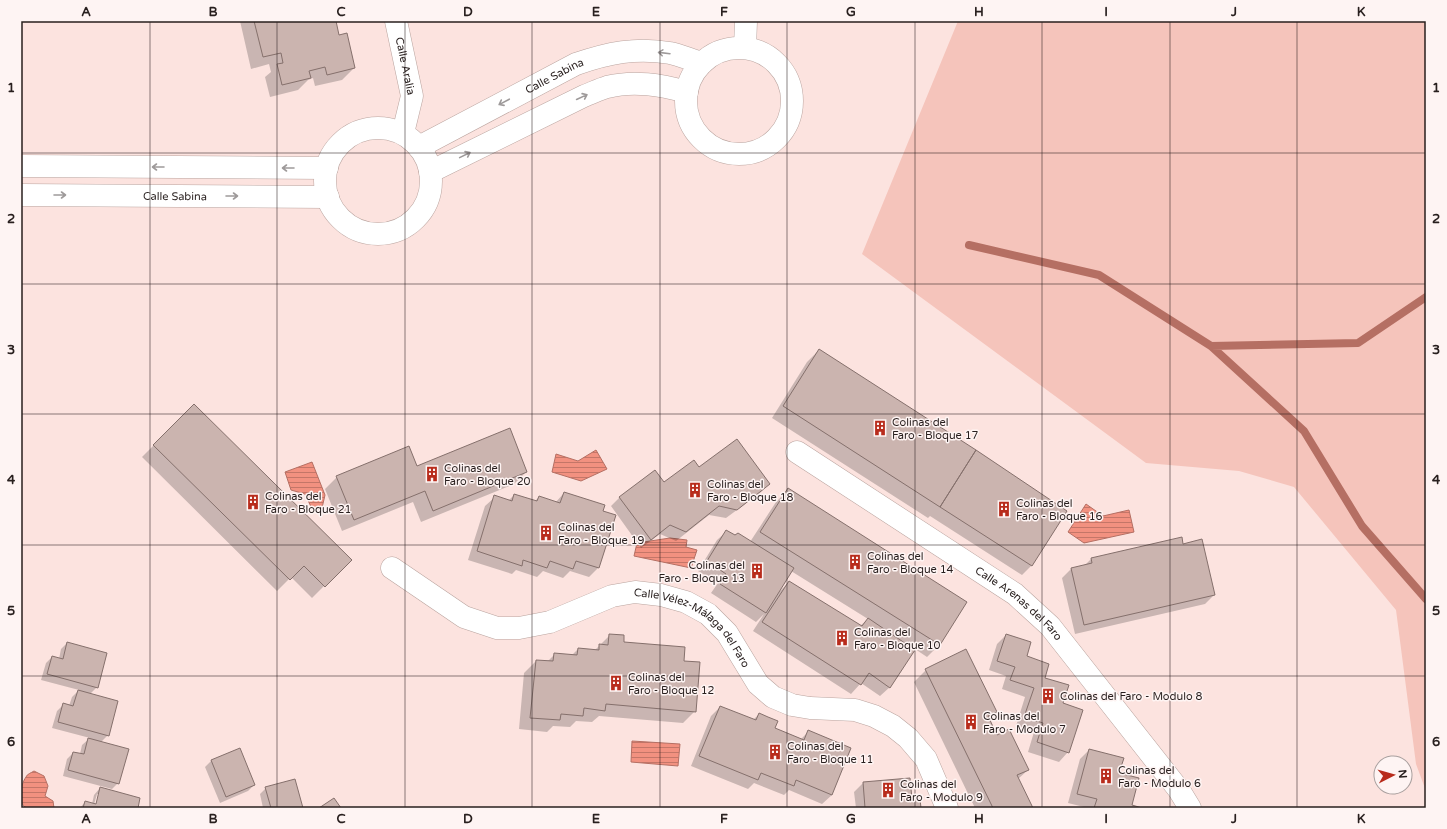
<svg xmlns="http://www.w3.org/2000/svg" width="1447" height="829" viewBox="0 0 1447 829" font-family="'Varela Round',sans-serif">
	<style>
		.grass { fill: #f5c4bb }
		.water { fill: url(#water-rules); stroke: #b56f63 }
		.shadow { fill: #0003; fill-rule: evenodd }
		.lines { fill: none; stroke-linecap: round; stroke-linejoin: round }
		.stream { stroke: #b56f63; stroke-width: 8 }
		.building { fill: #cbb4af; stroke: #85706c }
		.minor-casing { stroke: #baa49f; stroke-width: 23 }
		.minor { stroke: #fff; stroke-width: 22 }
		.oneway { stroke: #9e9a9a }
		.grid { fill: none; stroke: #281f1e; stroke-width: 1; stroke-opacity: 0.55 }
		.labels { text-anchor: middle; dominant-baseline: central; stroke-width: 3; stroke-linejoin: round; paint-order: stroke }
		.street-label { font-size: 11px; fill: #281f1e; stroke: #fef4f3 }
		.poi-label { font-size: 11px; fill: #281f1e; stroke: #fef4f3; text-anchor: start }
		.neatline { fill: none; stroke: #281f1e; stroke-width: 1.5 }
		.grid-label { font-size: 13px; text-anchor: middle; font-weight: bold; fill: #281f1e }
	</style>
	<defs>
		<pattern id="water-rules" width="6" height="5" patternUnits="userSpaceOnUse"><rect width="6" height="5" fill="#f29180"/><path d="M0 2.5h6" fill="none" stroke="#c47668"/></pattern>
	</defs>
	<rect width="100%" height="100%" fill="#fce3df"/>
	<path class="grass" d="M958 21H1426V791L1416 764 1396 610 1294 487 1239 471 1146 463 862 254Z"/>
	<path class="water" d="M596 450 607 469 581 481 552 472 556 454 578 461Z
		M312 462 325 495 322 508 313 511 305 494 291 490 285 472Z
		M1086 504 1103 516 1129 510 1134 532 1084 543 1068 532Z
		M670 538 687 540 686 547 697 550 691 568 634 556 637 543Z
		M632 741 680 744 678 766 631 762Z
		M34 771 44 776 48 786 45 796 53 801 54 808C48 808 30 810 25 807 17 801 21 784 26 777 27 774 31 773 34 771Z"/>
	<path class="shadow" d="M240 21H335L338 36 354 68 342 80 315 86 313 78 308 80 298 90 270 97 265 77 271 72 269 64 251 69Z
		M819 350 1065 511 1031 566 1022 575 930 516 928 518 772 418 807 362Z
		M194 405 350 560 312 598 291 577 277 591 142 457Z
		M416 467 526 472 514 484 421 522 413 502 342 531 325 489 337 477Z
		M664 483 769 484 760 493 726 518 709 515 676 541 660 534 641 548 611 506 620 497Z
		M788 490 966 602 939 645 927 657 915 649 890 687 880 696 861 683 851 694 753 631 764 614 756 622 711 593 718 583 698 571 717 540 727 531 735 536 750 542 776 502ZM791 571 868 619 860 626 789 582 778 593Z
		M564 493 602 512 615 516 598 568 589 577 570 571 563 578 543 571 537 577 516 570 512 574 468 560 485 506 495 497 508 501 514 495 534 502 539 497 555 503Z
		M1181 538 1182 545 1214 595 1205 604 1075 634 1062 578 1071 569 1084 566 1091 559Z
		M610 635 622 642 683 661 695 711 683 723 599 716 592 722 576 721 570 727 553 726 547 732 519 729 524 673 536 661 547 662 555 654 571 656 578 649 595 650Z
		M1006 635 1044 678 1062 704 1068 752 1059 762 1028 752 1034 732 1016 726 1025 697 1002 689 1006 676 989 670 997 644Z
		M67 643 97 687 90 694 108 735 101 742 118 783 112 789 63 776 67 759 73 753 80 754 82 745 90 738 52 728 57 711 63 705 69 706 72 697 79 690 41 680 46 663 52 657 59 659 61 649Z
		M926 670 995 712 988 719 996 736 1028 770 1018 779 1032 808H975L914 682Z
		M720 707 753 720 759 714 774 729 800 740 809 731 850 749 832 795 822 804 789 790 784 795 754 783 748 789 691 766 711 716Z
		M240 750 254 785 248 791 220 803 205 767 211 761Z
		M1089 750 1118 774 1130 806 1138 808H1088L1068 803 1080 759Z
		M863 783 911 800 920 808H856L854 792Z
		M100 788 137 808H95L99 794H97L93 808H80L85 802 92 804 94 795Z
		M266 788 302 808H263L260 794Z"/>
	<g class="lines">
		<path class="stream" d="M969 245 1099 275 1211 346 1304 431 1362 526 1426 599
			M1211 346 1358 343 1426 297"/>
	</g>
	<path class="building" d="M254 21H336L339 35 347 33 355 68 327 75 325 67 309 71 311 78 282 85 277 64 283 63 281 53 263 57Z
		M819 349 976 450 940 507 783 406Z
		M194 404 352 560 325 587 304 566 290 580 153 445Z
		M510 428 527 472 433 511 425 491 354 520 336 476 409 446 417 466Z
		M737 439 770 484 737 510 719 506 686 532 670 525 651 540 619 497 655 470 664 482 694 460 699 467Z
		M976 450 1067 511 1032 566 940 507Z
		M788 488 967 602 940 645 760 532Z
		M564 492 605 505 603 511 616 515 599 568 576 561 573 569 550 561 547 568 523 560 522 566 477 551 494 495 512 501 514 494 537 501 539 496 560 503Z
		M726 530 735 535 738 533 794 568 766 613 720 584 726 574 707 561Z
		M1182 537 1183 544 1202 539 1215 595 1084 625 1071 568 1092 563 1091 558Z
		M789 581 862 626 868 618 915 650 890 688 869 673 861 685 762 622Z
		M609 634 624 635V642L685 647 684 661 700 662 696 712 606 704 605 711 584 708 583 716 561 714 560 720 530 718 536 660 553 661 554 653 577 655 578 648 599 650V644L608 645Z
		M1006 634 1031 642 1027 656 1049 664 1045 678 1069 685 1063 703 1083 710 1069 753 1037 742 1043 723 1024 717 1034 688 1010 680 1015 667 997 661Z
		M67 642 107 653 98 688 47 674 52 656 63 659Z
		M966 649 997 712 988 716 997 735 1009 729 1029 770 1017 775 1033 808H993L925 669Z
		M78 690 118 701 109 736 58 722 63 703 73 706Z
		M720 706 756 720 759 713 768 717 778 721 775 728 804 740 808 730 851 748 832 795 796 780 794 786 761 773 758 780 699 756Z
		M88 738 129 749 119 784 68 770 73 752 84 754Z
		M240 748 255 785 226 797 211 760Z
		M1089 749 1124 758 1119 773 1139 778 1132 805 1142 808H1094L1097 799 1077 794Z
		M910 778 912 799H920L921 808H865L863 782Z
		M295 779 303 808H271L265 787Z
		M100 787 140 798 138 808H83L85 801 96 804Z
		M334 798 341 808H319Z"/>
	<g class="lines">
		<defs>
			<g id="minor">
				<path id="s1" d="M396 21 412 96 403 133"/>
				<circle cx="739" cy="101" r="53"/>
				<path d="M745 48 746 21"/>
				<circle cx="378" cy="181" r="53"/>
				<path id="s2" d="M419 147 576 64C608 53 636 47 670 53 680 55 691 60 702 63"/>
				<path d="M21 166 327 168"/>
				<path d="M430 172 584 96C592 93 600 89 607 87 634 80 661 85 687 92"/>
				<path id="s3" d="M21 195 328 197"/>
				<path id="s4" d="M797 452 1015 594 1050 626 1179 790 1190 808"/>
				<path id="s5" d="M392 568 464 617 497 628H519L550 622 612 596 635 592 661 595 686 602 708 614 727 633 758 684 773 697 792 705 810 708 855 710 874 716 893 726 908 738 926 759 947 808"/>
			</g>
		</defs>
		<use href="#minor" class="minor-casing"/>
		<use href="#minor" class="minor"/>
	</g>
	<defs><path id="oneway-shaft" d="M-6 0H5M1.5-3L5.5 0L1.5 3" fill="none" stroke-width="1.6" stroke-linecap="round" stroke-linejoin="round"/></defs>
	<g class="oneway">
		<use href="#oneway-shaft" transform="translate(664 53) rotate(-173)"/>
		<use href="#oneway-shaft" transform="translate(582 97) rotate(-25)"/>
		<use href="#oneway-shaft" transform="translate(504 102) rotate(152)"/>
		<use href="#oneway-shaft" transform="translate(465 155) rotate(-26)"/>
		<use href="#oneway-shaft" transform="translate(158 167) rotate(-180)"/>
		<use href="#oneway-shaft" transform="translate(288 168) rotate(-180)"/>
		<use href="#oneway-shaft" transform="translate(60 195)"/>
		<use href="#oneway-shaft" transform="translate(232 196)"/>
	</g>
	<path class="grid" d="M150 21V808M277 21V808M405 21V808M532 21V808M660 21V808M787 21V808M915 21V808M1042 21V808M1170 21V808M1297 21V808M21 153H1426M21 284H1426M21 414H1426M21 545H1426M21 676H1426"/>
	<defs>
		<symbol id="building-bare" viewBox="-9 -9 18 18"><path d="M-4-6H4V6H1V3H-1V6H-4ZM-2.5-4.3h1.7v1.8h-1.7ZM.8-4.3h1.7v1.8H.8ZM-2.5-1h1.7V.8h-1.7ZM.8-1h1.7V.8H.8Z" fill="#b82b1b" stroke="#fef4f3" stroke-width="2.5" paint-order="stroke"/></symbol>
	</defs>
	<g fill-rule="evenodd">
		<use href="#building-bare" x="869" y="417" width="22" height="22"/>
		<use href="#building-bare" x="421" y="463" width="22" height="22"/>
		<use href="#building-bare" x="684" y="479" width="22" height="22"/>
		<use href="#building-bare" x="242" y="491" width="22" height="22"/>
		<use href="#building-bare" x="993" y="498" width="22" height="22"/>
		<use href="#building-bare" x="535" y="522" width="22" height="22"/>
		<use href="#building-bare" x="844" y="551" width="22" height="22"/>
		<use href="#building-bare" x="746" y="560" width="22" height="22"/>
		<use href="#building-bare" x="831" y="627" width="22" height="22"/>
		<use href="#building-bare" x="605" y="672" width="22" height="22"/>
		<use href="#building-bare" x="1037" y="685" width="22" height="22"/>
		<use href="#building-bare" x="960" y="711" width="22" height="22"/>
		<use href="#building-bare" x="764" y="741" width="22" height="22"/>
		<use href="#building-bare" x="1095" y="765" width="22" height="22"/>
		<use href="#building-bare" x="877" y="779" width="22" height="22"/>
	</g>
	<g class="labels">
		<g class="street-label">
			<text stroke="none"><textPath href="#s1" startOffset="46">Calle Aralia</textPath></text>
			<text stroke="none"><textPath href="#s2" startOffset="153">Calle Sabina</textPath></text>
			<text stroke="none"><textPath href="#s3" startOffset="154">Calle Sabina</textPath></text>
			<text stroke="none"><textPath href="#s4" startOffset="269">Calle Arenas del Faro</textPath></text>
			<text stroke="none"><textPath href="#s5" startOffset="337">Calle Vélez-Málaga del Faro</textPath></text>
		</g>
		<g class="poi-label">
			<text x="892" y="422">Colinas del<tspan x="892" dy="13">Faro - Bloque 17</tspan></text>
			<text x="444" y="468">Colinas del<tspan x="444" dy="13">Faro - Bloque 20</tspan></text>
			<text x="707" y="484">Colinas del<tspan x="707" dy="13">Faro - Bloque 18</tspan></text>
			<text x="265" y="496">Colinas del<tspan x="265" dy="13">Faro - Bloque 21</tspan></text>
			<text x="1016" y="503">Colinas del<tspan x="1016" dy="13">Faro - Bloque 16</tspan></text>
			<text x="558" y="527">Colinas del<tspan x="558" dy="13">Faro - Bloque 19</tspan></text>
			<text x="867" y="556">Colinas del<tspan x="867" dy="13">Faro - Bloque 14</tspan></text>
			<text x="745" y="565" text-anchor="end">Colinas del<tspan x="745" dy="13">Faro - Bloque 13</tspan></text>
			<text x="854" y="632">Colinas del<tspan x="854" dy="13">Faro - Bloque 10</tspan></text>
			<text x="628" y="677">Colinas del<tspan x="628" dy="13">Faro - Bloque 12</tspan></text>
			<text x="1060" y="696">Colinas del Faro - Modulo 8</text>
			<text x="983" y="716">Colinas del<tspan x="983" dy="13">Faro - Modulo 7</tspan></text>
			<text x="787" y="746">Colinas del<tspan x="787" dy="13">Faro - Bloque 11</tspan></text>
			<text x="1118" y="770">Colinas del<tspan x="1118" dy="13">Faro - Modulo 6</tspan></text>
			<text x="900" y="784">Colinas del<tspan x="900" dy="13">Faro - Modulo 9</tspan></text>
		</g>
	</g>
	<rect width="1447" height="829" fill="none" stroke="#fef4f3" stroke-width="44"/>
	<g transform="translate(1393 775) rotate(84)"><circle r="19" fill="#fef4f3" stroke="#a89f9e"/>
	<path d="M0-3L7 15L0 10L-7 15Z" fill="#b82b1b"/>
	<text y="-6" font-size="11" font-weight="bold" text-anchor="middle" fill="#281f1e">N</text>
	</g>
	<rect x="22" y="22" width="1403" height="785" class="neatline"/>
	<g class="grid-label">
		<text x="86" y="16">A</text>
		<text x="213" y="16">B</text>
		<text x="341" y="16">C</text>
		<text x="468" y="16">D</text>
		<text x="596" y="16">E</text>
		<text x="724" y="16">F</text>
		<text x="851" y="16">G</text>
		<text x="979" y="16">H</text>
		<text x="1106" y="16">I</text>
		<text x="1234" y="16">J</text>
		<text x="1361" y="16">K</text>
		<text x="11" y="92">1</text>
		<text x="1436" y="92">1</text>
		<text x="11" y="223">2</text>
		<text x="1436" y="223">2</text>
		<text x="11" y="354">3</text>
		<text x="1436" y="354">3</text>
		<text x="11" y="484">4</text>
		<text x="1436" y="484">4</text>
		<text x="11" y="615">5</text>
		<text x="1436" y="615">5</text>
		<text x="11" y="746">6</text>
		<text x="1436" y="746">6</text>
		<text x="86" y="823">A</text>
		<text x="213" y="823">B</text>
		<text x="341" y="823">C</text>
		<text x="468" y="823">D</text>
		<text x="596" y="823">E</text>
		<text x="724" y="823">F</text>
		<text x="851" y="823">G</text>
		<text x="979" y="823">H</text>
		<text x="1106" y="823">I</text>
		<text x="1234" y="823">J</text>
		<text x="1361" y="823">K</text>
	</g>
</svg>
